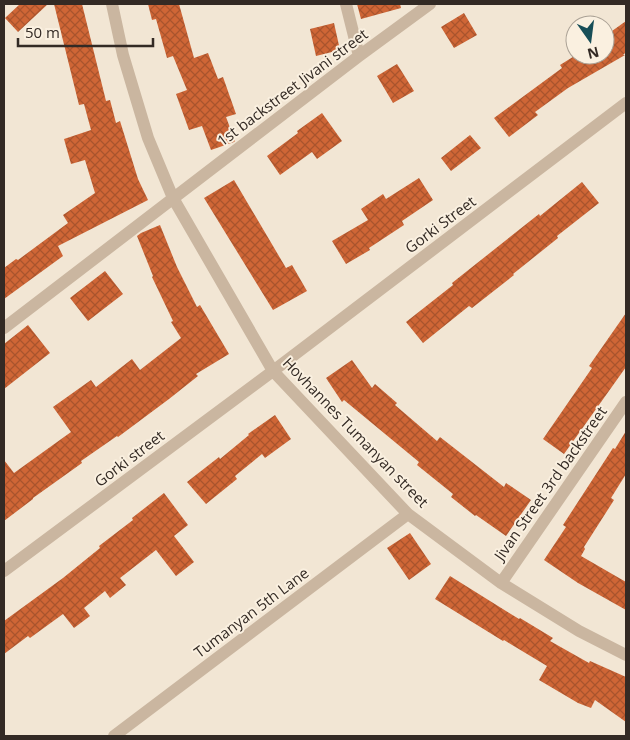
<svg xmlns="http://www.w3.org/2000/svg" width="630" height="740" font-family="'Open Sans',sans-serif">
	<defs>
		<pattern id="building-cross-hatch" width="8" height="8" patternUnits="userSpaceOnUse" patternTransform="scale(1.25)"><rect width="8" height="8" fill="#cf6636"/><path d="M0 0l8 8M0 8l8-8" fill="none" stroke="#a9542d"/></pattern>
	</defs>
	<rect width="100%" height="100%" fill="#f2e6d4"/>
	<path fill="url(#building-cross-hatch)" d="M 20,4 L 48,4 L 18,32 L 5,18 Z
		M 54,4 L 82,4 L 106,101 L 110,100 L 116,123 L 120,121 L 138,179 L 148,200 L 58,246 L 63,256 L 4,299 L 4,268 L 16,259 L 18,260 L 68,223 L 63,215 L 95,193 L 85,160 L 71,164 L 64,139 L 91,130 L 84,104 L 79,105 Z
		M 148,4 L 179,4 L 194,58 L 208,53 L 218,79 L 223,77 L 236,114 L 226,117 L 235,141 L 234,142 L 211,150 L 202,126 L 189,130 L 176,94 L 187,90 L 173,56 L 167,58 L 156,19 L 152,20 Z
		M 357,4 L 400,4 L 401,8 L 361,19 Z
		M 464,13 L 477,35 L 454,48 L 441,27 Z
		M 626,21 L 626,52 L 623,55 L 625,55 L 568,88 L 535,112 L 538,115 L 509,137 L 494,118 L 562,68 L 560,65 L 576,55 L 605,55 L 605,36 Z
		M 334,23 L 340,50 L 316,56 L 310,29 Z
		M 397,64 L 414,91 L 393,103 L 377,76 Z
		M 322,113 L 342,141 L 317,159 L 312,152 L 280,175 L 267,156 L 298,133 L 297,131 Z
		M 470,135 L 481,148 L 451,171 L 441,158 Z
		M 419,178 L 433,200 L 402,221 L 404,225 L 369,248 L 370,250 L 346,264 L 332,241 L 368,220 L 361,209 L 383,194 L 386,199 Z
		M 234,180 L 286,268 L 292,265 L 307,291 L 273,310 L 204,198 Z
		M 582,182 L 599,203 L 557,236 L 558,238 L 513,274 L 514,275 L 472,308 L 469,306 L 423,343 L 406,322 L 453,285 L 452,283 L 539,214 L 540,216 Z
		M 160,225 L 177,267 L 197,307 L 200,305 L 229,354 L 196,374 L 198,376 L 169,399 L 118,437 L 117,436 L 81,461 L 82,463 L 33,498 L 33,499 L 4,521 L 4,460 L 14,473 L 71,432 L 53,407 L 91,380 L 96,387 L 132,359 L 140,370 L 181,338 L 171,322 L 173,321 L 152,277 L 153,276 L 137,236 L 141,233 Z
		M 105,271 L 123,294 L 88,321 L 70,298 Z
		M 626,313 L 626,367 L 564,454 L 543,439 L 592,368 L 589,366 Z
		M 28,325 L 50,353 L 4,389 L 4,344 Z
		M 352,360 L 372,388 L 375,384 L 397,403 L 395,405 L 437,441 L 440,437 L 504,487 L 506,483 L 531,500 L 506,536 L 476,515 L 475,516 L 451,497 L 453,494 L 417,465 L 419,462 L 344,400 L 342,402 L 326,378 Z
		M 275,415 L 291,439 L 265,458 L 262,454 L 235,476 L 237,479 L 206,504 L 187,482 L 219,457 L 220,459 L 249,435 L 248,434 Z
		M 626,431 L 626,474 L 611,498 L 614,500 L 584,547 L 585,549 L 581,556 L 626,582 L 626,610 L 578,583 L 544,560 L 566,527 L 563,525 L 613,448 L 615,449 Z
		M 164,493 L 188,525 L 174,536 L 194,562 L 176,576 L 156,550 L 120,578 L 126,585 L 110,598 L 105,591 L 84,608 L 90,616 L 74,628 L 63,614 L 30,638 L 28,636 L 4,654 L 4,621 L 63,578 L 100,548 L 99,546 L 133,520 L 132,518 Z
		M 410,533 L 431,564 L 409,580 L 387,548 Z
		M 450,576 L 519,619 L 520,618 L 553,638 L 550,641 L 589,663 L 590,661 L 626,677 L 626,722 L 595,700 L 591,708 L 578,703 L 539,680 L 547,666 L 504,640 L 503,641 L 435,599 Z"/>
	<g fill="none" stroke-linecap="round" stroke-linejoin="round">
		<path stroke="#cab6a0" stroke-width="12" d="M 112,4 L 123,55 L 148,138 L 173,198 L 273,371 L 408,514 L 501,583 L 579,631 L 626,655
			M 346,4 L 359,56
			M 4,328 L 359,56 L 430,4
			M 4,571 L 273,371 L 626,103
			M 501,583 L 626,402
			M 114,736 L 408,514"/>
	</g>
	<g text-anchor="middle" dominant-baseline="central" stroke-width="4" stroke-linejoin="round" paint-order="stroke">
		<g font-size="15" fill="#332a24" stroke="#faf0e0">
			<text transform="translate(292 87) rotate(-37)">1st backstreet Jivani street</text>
			<text transform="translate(440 224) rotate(-37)">Gorki Street</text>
			<text transform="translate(356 432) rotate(46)">Hovhannes Tumanyan street</text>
			<text transform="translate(129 458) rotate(-37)">Gorki street</text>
			<text transform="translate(550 483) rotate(-55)">Jivan Street 3rd backstreet</text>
			<text transform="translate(251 612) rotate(-37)">Tumanyan 5th Lane</text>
		</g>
	</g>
	<rect width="630" height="740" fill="none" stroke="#332a24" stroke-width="10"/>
	<g transform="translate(590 40) rotate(166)"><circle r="24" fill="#faf0e0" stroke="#aaa195"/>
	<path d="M0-4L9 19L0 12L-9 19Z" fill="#174e57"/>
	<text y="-8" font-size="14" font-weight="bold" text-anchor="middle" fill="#332a24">N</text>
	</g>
	<path d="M18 38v8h135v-8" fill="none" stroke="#332a24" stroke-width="2.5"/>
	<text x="25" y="38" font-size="15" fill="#332a24" stroke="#faf0e0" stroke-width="4" paint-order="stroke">50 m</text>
</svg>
